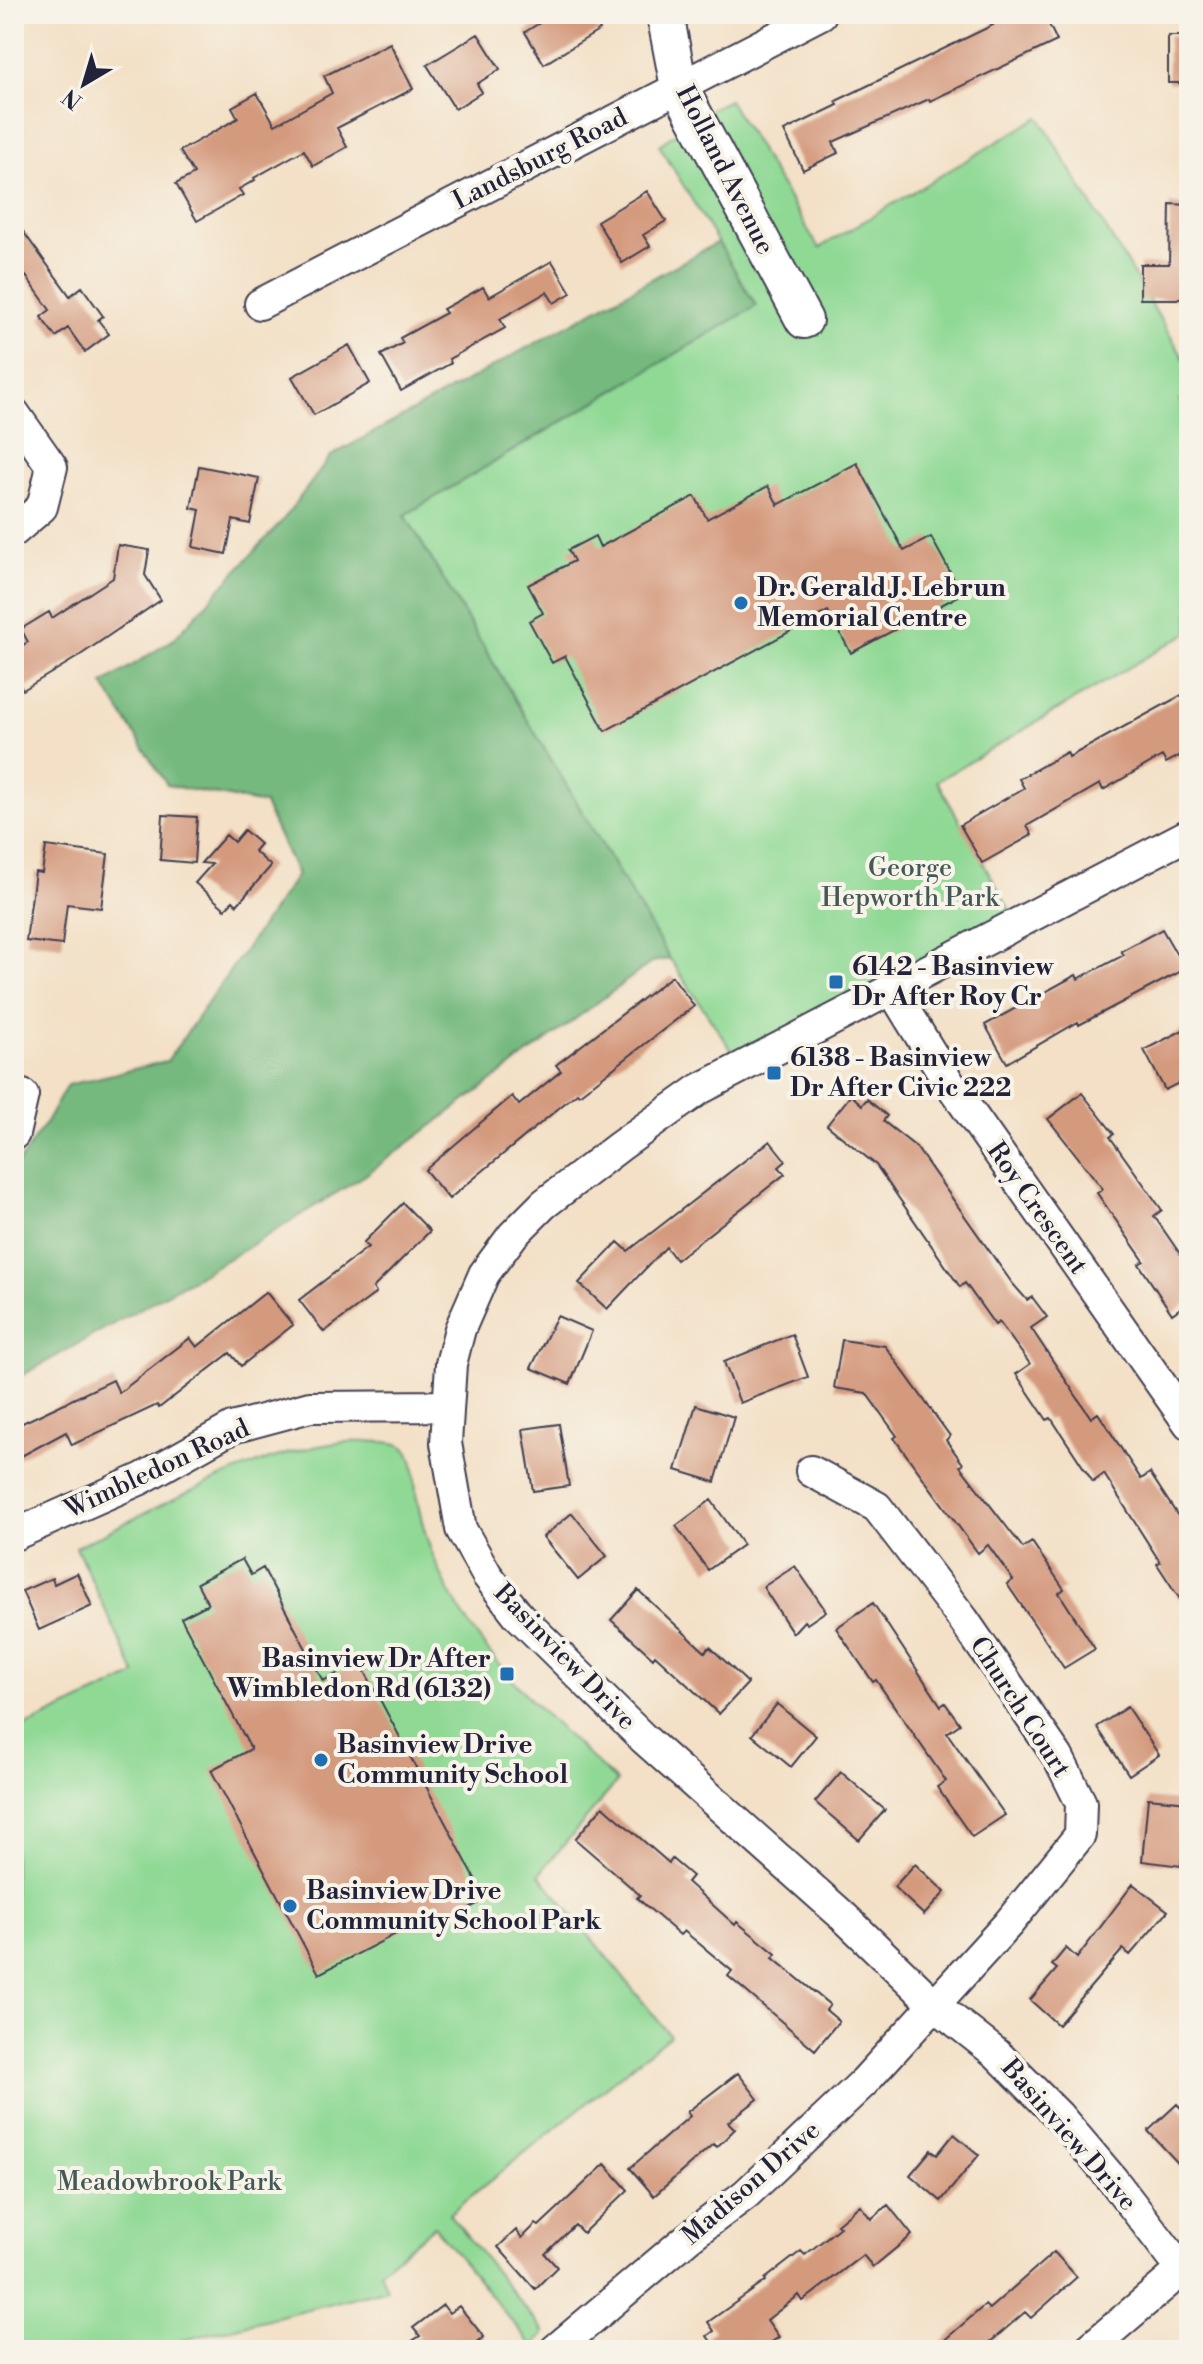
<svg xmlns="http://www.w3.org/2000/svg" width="1203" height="2364" font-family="'Libre Bodoni',serif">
	<rect width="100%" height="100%" fill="#f7f3e8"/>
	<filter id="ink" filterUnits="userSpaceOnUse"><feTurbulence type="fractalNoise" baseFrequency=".0125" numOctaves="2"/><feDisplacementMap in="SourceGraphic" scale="16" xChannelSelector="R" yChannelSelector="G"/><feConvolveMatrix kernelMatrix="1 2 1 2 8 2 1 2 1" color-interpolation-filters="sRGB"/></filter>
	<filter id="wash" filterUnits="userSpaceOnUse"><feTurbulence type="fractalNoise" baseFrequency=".006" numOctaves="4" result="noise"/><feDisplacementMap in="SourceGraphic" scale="32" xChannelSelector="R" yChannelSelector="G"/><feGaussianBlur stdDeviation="1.8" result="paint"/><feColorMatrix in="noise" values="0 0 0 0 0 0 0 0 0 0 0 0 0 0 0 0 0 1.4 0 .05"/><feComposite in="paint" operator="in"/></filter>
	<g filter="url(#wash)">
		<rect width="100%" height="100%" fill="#f3e0c6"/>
		<path fill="#90d995" stroke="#597e68" stroke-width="2" d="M 729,100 L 819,248 L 1039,117 L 1189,367 L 1189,395 L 1179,401 L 1189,418 L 1189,632 L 937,781 L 1013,915 L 741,1064 L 670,959 L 405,515 L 756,306 L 659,145 L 712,108 Z
			M 344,1442 C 357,1442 394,1439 404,1447 C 417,1458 414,1484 417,1499 C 421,1519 426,1539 434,1558 C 470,1650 546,1716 617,1782 L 539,1874 L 670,2035 L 449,2214 L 545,2333 L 532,2346 L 434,2226 L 380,2271 L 387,2289 L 144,2350 L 14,2350 L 14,1732 L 136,1675 L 76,1547 C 161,1507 251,1453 344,1442 Z"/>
		<path fill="#74b97e" stroke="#4b6e5c" stroke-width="2" d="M 718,242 L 756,306 L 405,515 L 670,959 L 652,962 L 364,1176 L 242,1251 L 14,1380 L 14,1169 L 47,1121 L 67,1085 L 167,1061 L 297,875 L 264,804 L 167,785 L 103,684 L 174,639 L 282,521 L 331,456 Z"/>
		<g id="blocks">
			<path fill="#d49a7e" d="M 554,14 L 590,14 L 600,30 L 544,64 L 525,32 Z
				M 988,14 L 1044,14 L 1057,41 L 930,101 L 929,99 L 833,142 L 838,153 L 803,170 L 784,131 L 838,105 L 836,101 L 993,25 Z
				M 478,34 L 500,69 L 477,84 L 482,92 L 455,109 L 427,65 Z
				M 1168,36 L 1189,36 L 1189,83 L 1168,83 Z
				M 390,43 L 413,89 L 337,128 L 347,147 L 313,166 L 304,150 L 254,178 L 255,180 L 239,189 L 243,195 L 197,221 L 176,184 L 194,174 L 180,151 L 238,118 L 232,107 L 257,93 L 275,125 L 332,93 L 324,76 Z
				M 647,191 L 666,221 L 643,235 L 650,246 L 622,263 L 597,221 Z
				M 1170,204 L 1189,205 L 1189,299 L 1140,299 L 1140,264 L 1169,264 Z
				M 14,219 L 70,296 L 82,287 L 103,316 L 98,320 L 109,334 L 85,352 L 68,328 L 56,337 L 41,317 L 50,310 L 26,276 L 14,284 Z
				M 552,261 L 571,293 L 554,303 L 547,292 L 500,319 L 505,328 L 449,359 L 451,363 L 401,391 L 381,355 L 403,343 L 400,338 L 446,313 L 443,309 L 483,287 L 489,297 Z
				M 349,345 L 370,383 L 314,415 L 292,377 Z
				M 857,463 L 904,551 L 931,537 L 962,594 L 851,653 L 828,611 L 605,731 L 565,656 L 552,663 L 529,621 L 543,613 L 528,585 L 574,561 L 568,550 L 595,536 L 600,547 L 695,496 L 707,519 L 768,486 L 778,505 Z
				M 199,466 L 259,478 L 250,524 L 233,520 L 226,554 L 193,547 L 200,510 L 191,508 Z
				M 118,545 L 149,550 L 145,575 L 161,600 L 76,658 L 23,690 L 14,675 L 14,650 L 28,642 L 21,629 L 49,612 L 52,618 L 113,578 Z
				M 1189,691 L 1189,751 L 1166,763 L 1162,756 L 1103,790 L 1100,784 L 1027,826 L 1032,835 L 982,863 L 960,825 L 1024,788 L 1019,779 L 1067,752 L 1069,757 Z
				M 163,815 L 197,817 L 194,863 L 160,860 Z
				M 244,830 L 260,844 L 254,851 L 271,866 L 237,905 L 233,901 L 225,909 L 195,883 L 212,864 L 201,863 L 226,835 L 234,842 Z
				M 46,846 L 108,854 L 101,908 L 67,904 L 62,945 L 26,941 L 35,872 L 42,873 Z
				M 1162,929 L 1185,969 L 1079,1025 L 1078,1022 L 1007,1063 L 985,1025 L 1076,975 L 1078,979 L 1124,955 L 1121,951 Z
				M 672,976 L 694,1006 L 579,1095 L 577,1093 L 449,1199 L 425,1170 L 512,1096 L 519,1105 L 561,1071 L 556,1065 Z
				M 1189,1027 L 1189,1078 L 1165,1090 L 1144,1050 Z
				M 1082,1093 L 1114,1134 L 1110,1137 L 1162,1210 L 1154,1216 L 1189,1267 L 1189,1302 L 1172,1314 L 1139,1264 L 1144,1261 L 1097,1193 L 1103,1189 L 1048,1119 Z
				M 851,1095 L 862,1105 L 867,1099 L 887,1116 L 883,1121 L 916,1147 L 1012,1283 L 1027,1300 L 1032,1297 L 1047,1317 L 1031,1328 L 1091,1418 L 1098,1413 L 1141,1479 L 1150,1473 L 1189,1533 L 1189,1613 L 1157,1564 L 1160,1562 L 1104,1474 L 1093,1482 L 1051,1418 L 1047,1420 L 1016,1374 L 1030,1364 L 999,1322 L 995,1325 L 965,1283 L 960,1287 L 876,1165 L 827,1125 Z
				M 770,1141 L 786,1161 L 779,1167 L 785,1174 L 676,1260 L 666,1247 L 607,1309 L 579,1283 L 618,1242 L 628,1251 Z
				M 403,1203 L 430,1231 L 373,1288 L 376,1293 L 324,1332 L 299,1300 L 368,1247 L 363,1243 Z
				M 266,1292 L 293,1325 L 241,1366 L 230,1353 L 159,1408 L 157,1405 L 72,1445 L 66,1432 L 14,1460 L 14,1427 L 113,1380 L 119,1393 L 190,1338 L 197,1347 Z
				M 557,1316 L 592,1331 L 570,1384 L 531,1368 Z
				M 792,1334 L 808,1377 L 740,1403 L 724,1362 Z
				M 842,1340 L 885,1346 L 950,1436 L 946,1440 L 963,1464 L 960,1466 L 1023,1548 L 1032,1542 L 1064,1589 L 1059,1593 L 1095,1649 L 1064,1668 L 1007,1584 L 1013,1580 L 988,1545 L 978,1553 L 894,1438 L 897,1436 L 866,1393 L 834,1388 Z
				M 696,1405 L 734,1417 L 715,1482 L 676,1470 Z
				M 559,1424 L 569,1486 L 533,1491 L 523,1429 Z
				M 711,1500 L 743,1545 L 708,1570 L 676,1526 Z
				M 572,1513 L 607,1556 L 578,1580 L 543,1537 Z
				M 242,1559 L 251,1575 L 263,1568 L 323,1681 L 360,1662 L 479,1886 L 470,1891 L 477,1904 L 442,1923 L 436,1913 L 319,1974 L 211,1770 L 251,1749 L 181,1618 L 208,1604 L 197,1583 Z
				M 795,1566 L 826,1611 L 807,1624 L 804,1621 L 793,1633 L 763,1587 Z
				M 77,1573 L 92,1606 L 39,1630 L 22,1591 L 52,1578 L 54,1584 Z
				M 638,1590 L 705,1652 L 710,1647 L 748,1683 L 719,1714 L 655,1655 L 653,1658 L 611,1620 Z
				M 873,1603 L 941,1706 L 945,1703 L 960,1724 L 947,1733 L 1005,1815 L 972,1837 L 937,1787 L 946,1781 L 876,1680 L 873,1682 L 836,1628 Z
				M 777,1704 L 816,1736 L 791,1767 L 752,1735 Z
				M 1127,1707 L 1159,1755 L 1129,1775 L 1097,1727 Z
				M 841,1772 L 885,1810 L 859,1840 L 815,1802 Z
				M 1148,1798 L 1188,1802 L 1181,1866 L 1142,1861 Z
				M 603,1806 L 669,1863 L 672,1859 L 692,1876 L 687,1882 L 735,1925 L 737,1922 L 776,1954 L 773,1958 L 830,2005 L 826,2010 L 839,2021 L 815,2050 L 728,1976 L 732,1971 L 684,1931 L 680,1935 L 637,1898 L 640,1895 L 575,1839 Z
				M 915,1864 L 945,1892 L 924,1915 L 894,1887 Z
				M 1133,1884 L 1168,1911 L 1130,1955 L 1123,1949 L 1058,2025 L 1030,2000 L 1057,1969 L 1052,1965 L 1066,1948 L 1077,1958 Z
				M 738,2073 L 758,2099 L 728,2122 L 735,2129 L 717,2147 L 713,2144 L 654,2196 L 630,2168 L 690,2116 L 687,2112 Z
				M 1177,2104 L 1189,2117 L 1189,2175 L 1148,2131 Z
				M 954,2134 L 979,2155 L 941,2201 L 910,2175 L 931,2150 L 937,2155 Z
				M 605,2164 L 628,2190 L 583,2233 L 575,2225 L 545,2254 L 557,2267 L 535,2289 L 498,2247 L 516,2230 L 522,2238 L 536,2224 L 539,2226 Z
				M 860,2205 L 871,2219 L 888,2205 L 912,2235 L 873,2267 L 863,2255 L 803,2301 L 799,2295 L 767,2320 L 779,2337 L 760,2350 L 717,2350 L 707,2336 L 714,2331 L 708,2322 L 766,2281 L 765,2279 L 801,2251 L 805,2255 L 840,2227 L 837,2224 Z
				M 1054,2252 L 1077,2277 L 1031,2318 L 1025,2312 L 981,2350 L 933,2350 L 985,2305 L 989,2309 Z
				M 443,2305 L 449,2313 L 459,2306 L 484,2337 L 467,2350 L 398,2350 L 420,2336 L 413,2328 Z"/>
		</g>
	</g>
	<g filter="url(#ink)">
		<use href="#blocks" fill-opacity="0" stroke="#413e50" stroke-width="2"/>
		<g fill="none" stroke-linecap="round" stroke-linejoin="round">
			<defs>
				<path id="minor" d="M 260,304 L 821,14
					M 14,413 L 52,467 L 42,507 L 14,531
					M 1189,834 L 700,1089 L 620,1146 L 544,1204 L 513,1235 L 484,1274 L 460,1329 L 451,1364 L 446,1443 L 461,1529 L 487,1575 L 518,1615 L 643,1738 L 843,1916 L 936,2006 L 997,2054 L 1058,2115 L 1113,2180 L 1189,2279
					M 891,988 L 948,1081 L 1189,1424
					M 14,1134 L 23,1095
					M 14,1535 L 141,1479 L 232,1428 L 310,1407 L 447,1406
					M 555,2350 L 689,2237 L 746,2194 L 864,2082 L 1008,1924 L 1080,1835 L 1081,1803 L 1058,1757 L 963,1619 L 877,1507 L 811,1471
					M 1088,2350 L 1189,2264"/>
				<path id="tertiary" d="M 665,14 L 679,87 L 804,320"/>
			</defs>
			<use href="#minor" stroke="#413e50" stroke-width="34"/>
			<use href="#tertiary" stroke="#413e50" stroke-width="40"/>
			<use href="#minor" stroke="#fff" stroke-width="30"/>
			<use href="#tertiary" stroke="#fff" stroke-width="36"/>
		</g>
	</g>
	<g fill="#1f6fb2" stroke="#f7f3e8" stroke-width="3">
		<circle cx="741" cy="603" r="8"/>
		<rect x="828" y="974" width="16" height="16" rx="4"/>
		<rect x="766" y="1065" width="16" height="16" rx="4"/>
		<rect x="499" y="1666" width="16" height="16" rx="4"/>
		<circle cx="321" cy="1760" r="8"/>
		<circle cx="290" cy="1906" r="8"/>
	</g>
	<g text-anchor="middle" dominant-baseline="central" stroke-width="8" stroke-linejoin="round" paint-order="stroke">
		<g font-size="26" fill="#22223b" stroke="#f7f3e8">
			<text transform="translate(540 159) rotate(-27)">Landsburg Road</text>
			<text transform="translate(725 170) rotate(63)">Holland Avenue</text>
			<text transform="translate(1037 1208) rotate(55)">Roy Crescent</text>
			<text transform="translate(157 1469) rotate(-25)">Wimbledon Road</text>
			<text transform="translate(565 1657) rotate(46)">Basinview Drive</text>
			<text transform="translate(1020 1707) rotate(57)">Church Court</text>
			<text transform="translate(1069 2135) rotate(49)">Basinview Drive</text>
			<text transform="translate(751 2183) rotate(-41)">Madison Drive</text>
		</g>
		<g font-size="26" font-weight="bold" fill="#22223b" stroke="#f7f3e8" text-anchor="start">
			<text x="757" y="588">Dr. Gerald J. Lebrun<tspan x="757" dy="30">Memorial Centre</tspan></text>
			<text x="852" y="967">6142 - Basinview<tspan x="852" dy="30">Dr After Roy Cr</tspan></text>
			<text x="790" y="1058">6138 - Basinview<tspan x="790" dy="30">Dr After Civic 222</tspan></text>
			<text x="491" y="1659" text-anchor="end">Basinview Dr After<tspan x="491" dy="30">Wimbledon Rd (6132)</tspan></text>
			<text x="337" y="1745">Basinview Drive<tspan x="337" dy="30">Community School</tspan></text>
			<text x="306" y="1891">Basinview Drive<tspan x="306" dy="30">Community School Park</tspan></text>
		</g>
		<g font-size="26" fill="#435956" stroke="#f7f3e8">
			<text x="910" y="868">George<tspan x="910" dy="30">Hepworth Park</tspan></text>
			<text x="169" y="2182">Meadowbrook Park</text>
		</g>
	</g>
	<rect width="1203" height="2364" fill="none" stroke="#f7f3e8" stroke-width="48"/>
	<g transform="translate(84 84) rotate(218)" stroke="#f7f3e8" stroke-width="6" paint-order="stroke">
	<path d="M0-6L14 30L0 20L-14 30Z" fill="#22223b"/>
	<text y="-12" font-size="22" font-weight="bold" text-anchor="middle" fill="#22223b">N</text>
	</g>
</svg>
